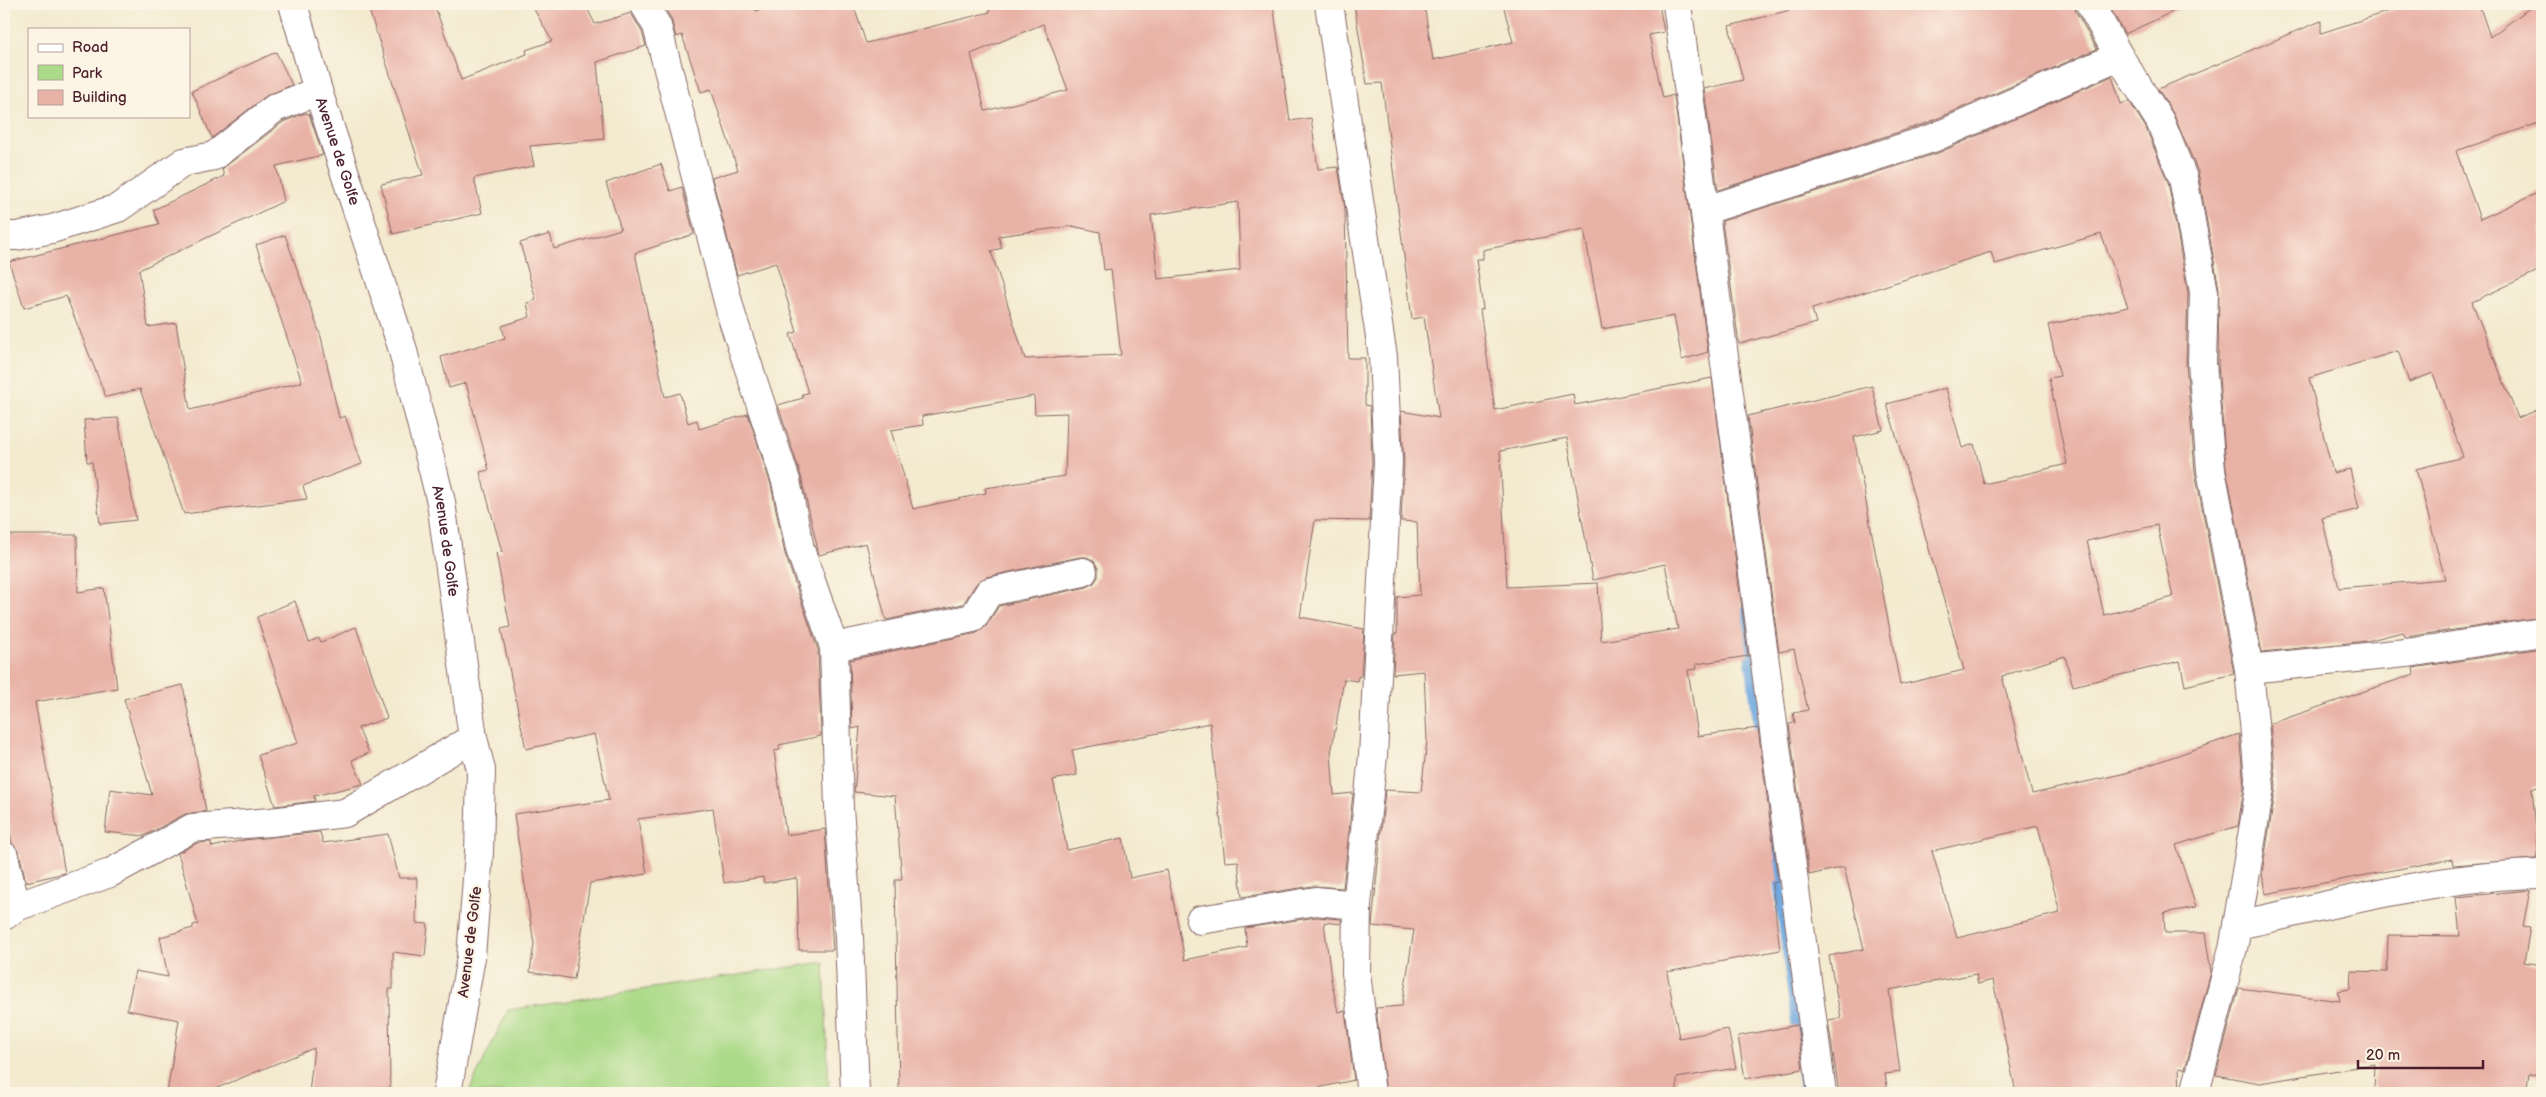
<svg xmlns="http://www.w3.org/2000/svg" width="2546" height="1097" font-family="'Balsamiq Sans',sans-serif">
	<rect width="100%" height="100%" fill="#fcf5e5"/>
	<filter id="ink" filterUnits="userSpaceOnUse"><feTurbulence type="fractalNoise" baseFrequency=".02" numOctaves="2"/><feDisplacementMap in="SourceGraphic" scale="10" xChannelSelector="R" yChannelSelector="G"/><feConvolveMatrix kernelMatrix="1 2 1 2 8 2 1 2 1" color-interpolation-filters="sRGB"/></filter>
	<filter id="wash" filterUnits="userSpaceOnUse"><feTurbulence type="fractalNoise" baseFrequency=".0096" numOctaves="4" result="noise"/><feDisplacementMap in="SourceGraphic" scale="20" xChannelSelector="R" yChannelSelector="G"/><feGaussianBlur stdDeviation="1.12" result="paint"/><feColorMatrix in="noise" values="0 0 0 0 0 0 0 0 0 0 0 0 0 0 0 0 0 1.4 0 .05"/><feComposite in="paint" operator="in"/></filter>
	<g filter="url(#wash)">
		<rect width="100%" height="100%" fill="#f3eacf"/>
		<path fill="#abda88" stroke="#7a7c5a" d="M 824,962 L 829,1093 L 468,1093 L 508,1010 Z"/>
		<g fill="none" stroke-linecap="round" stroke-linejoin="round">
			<path stroke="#70a9e0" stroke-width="12" d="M 1745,612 L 1806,1093"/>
		</g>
		<g id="blocks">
			<path fill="#e9b2a7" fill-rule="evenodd" d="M 367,4 L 434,4 L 461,80 L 527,54 L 526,50 L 552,41 L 531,4 L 585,4 L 595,24 L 631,13 L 642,32 L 646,46 L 597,62 L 604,139 L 530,146 L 534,166 L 474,178 L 482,213 L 393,234 L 381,184 L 423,175 Z
				M 662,4 L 755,4 L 756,11 L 775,4 L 853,4 L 866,43 L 990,12 L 987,4 L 1273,4 L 1290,121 L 1311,118 L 1318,169 L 1338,167 L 1345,209 L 1348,358 L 1365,358 L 1365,405 L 1370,406 L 1372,462 L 1369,521 L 1315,520 L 1300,617 L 1364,629 L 1361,676 L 1358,677 L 1357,681 L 1344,679 L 1331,753 L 1334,795 L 1353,793 L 1343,888 L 1313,886 L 1242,897 L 1238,861 L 1225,862 L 1210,723 L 1072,750 L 1077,775 L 1053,780 L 1067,850 L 1123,838 L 1130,878 L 1167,870 L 1185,960 L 1247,947 L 1245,928 L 1317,917 L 1341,919 L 1341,924 L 1324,922 L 1331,979 L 1338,1012 L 1345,1011 L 1354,1080 L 1295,1093 L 926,1093 L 899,1090 L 895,880 L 902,880 L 895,796 L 854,792 L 860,727 L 852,729 L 850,660 L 977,633 L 986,626 L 999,606 L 1087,587 L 1094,583 L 1098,577 L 1098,568 L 1094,561 L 1087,557 L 1080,557 L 986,577 L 976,584 L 963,604 L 886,620 L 866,543 L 819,555 L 801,476 L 778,405 L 803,398 L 802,394 L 808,393 L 790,334 L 797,332 L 776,263 L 737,275 L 712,178 L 738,170 L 711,89 L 701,92 L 682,35 L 676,37 L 671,18 ZM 1043,24 L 1068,90 L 985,111 L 971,54 ZM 1238,202 L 1240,270 L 1158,279 L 1151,215 ZM 1072,226 L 1100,232 L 1104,270 L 1111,269 L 1121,355 L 1025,359 L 991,251 L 1002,248 L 998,236 ZM 1034,396 L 1035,414 L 1067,413 L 1065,476 L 985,488 L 986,493 L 913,509 L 891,430 L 923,425 L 922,416 Z
				M 1354,4 L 1424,4 L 1433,60 L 1513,42 L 1503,4 L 1659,4 L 1664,32 L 1649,35 L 1663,98 L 1674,95 L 1708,352 L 1682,360 L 1674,316 L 1602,329 L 1584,229 L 1483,250 L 1483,259 L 1476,259 L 1483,309 L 1480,310 L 1495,410 L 1573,394 L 1575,405 L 1712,378 L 1748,656 L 1696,664 L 1697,669 L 1688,670 L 1698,736 L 1758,728 L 1778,882 L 1772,883 L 1780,950 L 1667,972 L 1679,1038 L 1728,1029 L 1736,1068 L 1677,1078 L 1677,1093 L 1386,1093 L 1376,1008 L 1402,1006 L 1414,930 L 1372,926 L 1385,790 L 1421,792 L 1427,741 L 1424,671 L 1393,674 L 1395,634 L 1397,634 L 1397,597 L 1420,595 L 1417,522 L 1401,521 L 1404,463 L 1401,411 L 1439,418 L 1424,317 L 1412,319 L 1382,83 L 1367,84 ZM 1567,438 L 1593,580 L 1665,564 L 1678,629 L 1601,641 L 1598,583 L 1507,587 L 1500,451 Z
				M 1813,4 L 2074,4 L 2076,12 L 2097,49 L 1927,123 L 1718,190 L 1704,89 L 1743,80 L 1729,26 Z
				M 2108,4 L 2189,4 L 2125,34 Z
				M 2411,4 L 2479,4 L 2490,37 L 2535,4 L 2542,4 L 2542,122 L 2456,151 L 2480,219 L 2542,191 L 2542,269 L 2472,302 L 2518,418 L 2542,408 L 2542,617 L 2413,636 L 2404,637 L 2402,632 L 2367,641 L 2262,652 L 2226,468 L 2218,363 L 2219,289 L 2198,172 L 2174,115 L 2158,89 L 2321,21 L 2321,33 ZM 2398,351 L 2409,382 L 2433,373 L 2463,457 L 2416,469 L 2445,579 L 2339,588 L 2322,518 L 2359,509 L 2350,469 L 2333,473 L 2309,378 Z
				M 276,52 L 292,85 L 266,96 L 212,138 L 192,91 Z
				M 2112,76 L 2121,104 L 2129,101 L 2146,128 L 2168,182 L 2188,293 L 2186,364 L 2195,471 L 2234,674 L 2185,686 L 2180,661 L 2073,686 L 2065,656 L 2002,676 L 2032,794 L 2126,773 L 2239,734 L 2244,787 L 2238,826 L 2176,845 L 2196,907 L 2164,913 L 2165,933 L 2205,933 L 2211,972 L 2185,1069 L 2179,1068 L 2180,1093 L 2016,1093 L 1993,980 L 1978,984 L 1976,974 L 1889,990 L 1900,1072 L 1885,1074 L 1888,1093 L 1839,1093 L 1828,1020 L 1841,1018 L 1829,956 L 1864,949 L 1844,867 L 1809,875 L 1789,724 L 1795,723 L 1793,713 L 1808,710 L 1794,649 L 1779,652 L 1748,416 L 1872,386 L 1883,430 L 1854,437 L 1900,685 L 1964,670 L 1887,404 L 1946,388 L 1962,448 L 1974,444 L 1984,484 L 2067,464 L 2049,378 L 2060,376 L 2048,325 L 2128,307 L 2101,234 L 1995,264 L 1991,252 L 1812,309 L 1816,323 L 1739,344 L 1722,221 L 1938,153 ZM 2157,525 L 2173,597 L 2104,615 L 2087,541 ZM 2038,826 L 2060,913 L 1957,938 L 1932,851 Z
				M 305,113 L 309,114 L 323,155 L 276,166 L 284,201 L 139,270 L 148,327 L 176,323 L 190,410 L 302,382 L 256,245 L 285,235 L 321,337 L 339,418 L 345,416 L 362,464 L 303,486 L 307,499 L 184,514 L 140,389 L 106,397 L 66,296 L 24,308 L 9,262 L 159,224 L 153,210 L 224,176 L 222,169 L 283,122 Z
				M 661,164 L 670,191 L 682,187 L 694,234 L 635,253 L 665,397 L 680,393 L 688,423 L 697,420 L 699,429 L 748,414 L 771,485 L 785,554 L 818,650 L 821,736 L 779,745 L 780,750 L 774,751 L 786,835 L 825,829 L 833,950 L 799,950 L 797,878 L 764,883 L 763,877 L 724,883 L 713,808 L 638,819 L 647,874 L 590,883 L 574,979 L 530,972 L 534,944 L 514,814 L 609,800 L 594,734 L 526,749 L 501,629 L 510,627 L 496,553 L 502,552 L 480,472 L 489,470 L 466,383 L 449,388 L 441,357 L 505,338 L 502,326 L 530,317 L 527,303 L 536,300 L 520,243 L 550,234 L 554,249 L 621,229 L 606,183 Z
				M 118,418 L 136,520 L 100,524 L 92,462 L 87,462 L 84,420 Z
				M 4,535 L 77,535 L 78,592 L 104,588 L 117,688 L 35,702 L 65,873 L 26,882 L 19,852 L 12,843 L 4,795 Z
				M 295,601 L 309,642 L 319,638 L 321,642 L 356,627 L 387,718 L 358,728 L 369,753 L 352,760 L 363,784 L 314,796 L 315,801 L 275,806 L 258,755 L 298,743 L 257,617 Z
				M 2542,648 L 2542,787 L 2532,788 L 2538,849 L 2536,859 L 2453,865 L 2452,859 L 2265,894 L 2262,873 L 2276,787 L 2270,724 L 2414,674 L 2413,668 Z
				M 183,685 L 206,811 L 185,814 L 144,836 L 105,832 L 110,789 L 152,795 L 124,699 Z
				M 320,832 L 323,843 L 388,834 L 399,878 L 417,878 L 416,923 L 428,924 L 425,956 L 393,952 L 393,989 L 389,989 L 390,1093 L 309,1093 L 314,1048 L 217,1088 L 216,1093 L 167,1093 L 179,1020 L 127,1010 L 135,971 L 168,977 L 160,937 L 193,928 L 193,925 L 198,924 L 178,853 L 197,843 L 211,842 L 212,847 L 244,840 Z
				M 2530,890 L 2523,926 L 2530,927 L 2524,962 L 2542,965 L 2542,1075 L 2529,1074 L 2526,1093 L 2374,1093 L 2375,1064 L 2260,1083 L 2216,1075 L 2239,988 L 2340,1001 L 2338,991 L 2350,989 L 2351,971 L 2387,972 L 2388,935 L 2460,936 L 2456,897 Z
				M 1797,1025 L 1803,1069 L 1745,1079 L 1738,1036 Z"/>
		</g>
	</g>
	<g filter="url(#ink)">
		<use href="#blocks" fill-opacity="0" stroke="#856664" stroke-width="1"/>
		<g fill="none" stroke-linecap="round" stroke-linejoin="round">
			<defs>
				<g id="minor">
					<path id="s1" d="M 293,4 L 318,91 L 402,347 L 441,502 L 473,738 L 481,770 L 479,853 L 471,957 L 447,1093"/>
					<path d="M 644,4 L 657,26 L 732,317 L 786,481 L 800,549 L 834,647 L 839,808 L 849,937 L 855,1093"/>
					<path d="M 1329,4 L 1383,357 L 1388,462 L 1373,756 L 1357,905 L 1356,973 L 1371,1093"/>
					<path d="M 1677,4 C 1727,367 1773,730 1822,1093"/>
					<path d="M 2090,4 L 2119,56 L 2160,121 L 2183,178 L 2204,292 L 2202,363 L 2211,470 L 2249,669 L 2260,788 L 2234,944 L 2195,1093"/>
					<path d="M 1706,210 L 1933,138 L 2119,56"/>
					<path d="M 4,236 L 17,236 L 52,229 L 118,208 L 184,162 L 214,156 L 275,108 L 318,91"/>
					<path d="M 834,647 L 973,618 L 989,592 L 1083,572"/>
					<path d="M 2249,669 L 2415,652 L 2542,632"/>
					<path d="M 4,856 L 16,907"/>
					<path d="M 4,916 L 16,907 L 110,873 L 192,828 L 271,822 L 345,813 L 473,738"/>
					<path d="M 1200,920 L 1316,901 L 1357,905"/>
					<path d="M 2237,925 C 2338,904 2439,875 2542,874"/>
				</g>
			</defs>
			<use href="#minor" stroke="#856664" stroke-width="30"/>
			<use href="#minor" stroke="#fff" stroke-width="28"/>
		</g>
	</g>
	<g text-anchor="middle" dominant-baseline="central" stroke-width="4.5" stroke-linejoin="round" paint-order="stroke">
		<g font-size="15" fill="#4a1f2b" stroke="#fcf5e5">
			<text stroke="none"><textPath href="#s1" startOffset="154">Avenue de Golfe</textPath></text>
			<text stroke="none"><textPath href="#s1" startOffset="559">Avenue de Golfe</textPath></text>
			<text transform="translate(470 942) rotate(-83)">Avenue de Golfe</text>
		</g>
	</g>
	<rect width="2546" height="1097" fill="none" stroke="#fcf5e5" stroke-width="20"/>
	<rect x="28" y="28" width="162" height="90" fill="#fcf5e5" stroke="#b59f9b"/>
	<rect x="38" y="44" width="25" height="8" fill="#ffffff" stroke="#b59f9b"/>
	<text x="72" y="52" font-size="15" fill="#4a1f2b">Road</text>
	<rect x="38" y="65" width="25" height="15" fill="#abda88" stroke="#b59f9b"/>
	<text x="72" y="78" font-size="15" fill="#4a1f2b">Park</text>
	<rect x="38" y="90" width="25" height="15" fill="#e9b2a7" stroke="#b59f9b"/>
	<text x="72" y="102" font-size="15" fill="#4a1f2b">Building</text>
	<path d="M2358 1060v8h125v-8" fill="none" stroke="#4a1f2b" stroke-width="2.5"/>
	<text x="2366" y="1060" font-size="15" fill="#4a1f2b" stroke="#fcf5e5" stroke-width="4" paint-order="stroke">20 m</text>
</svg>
